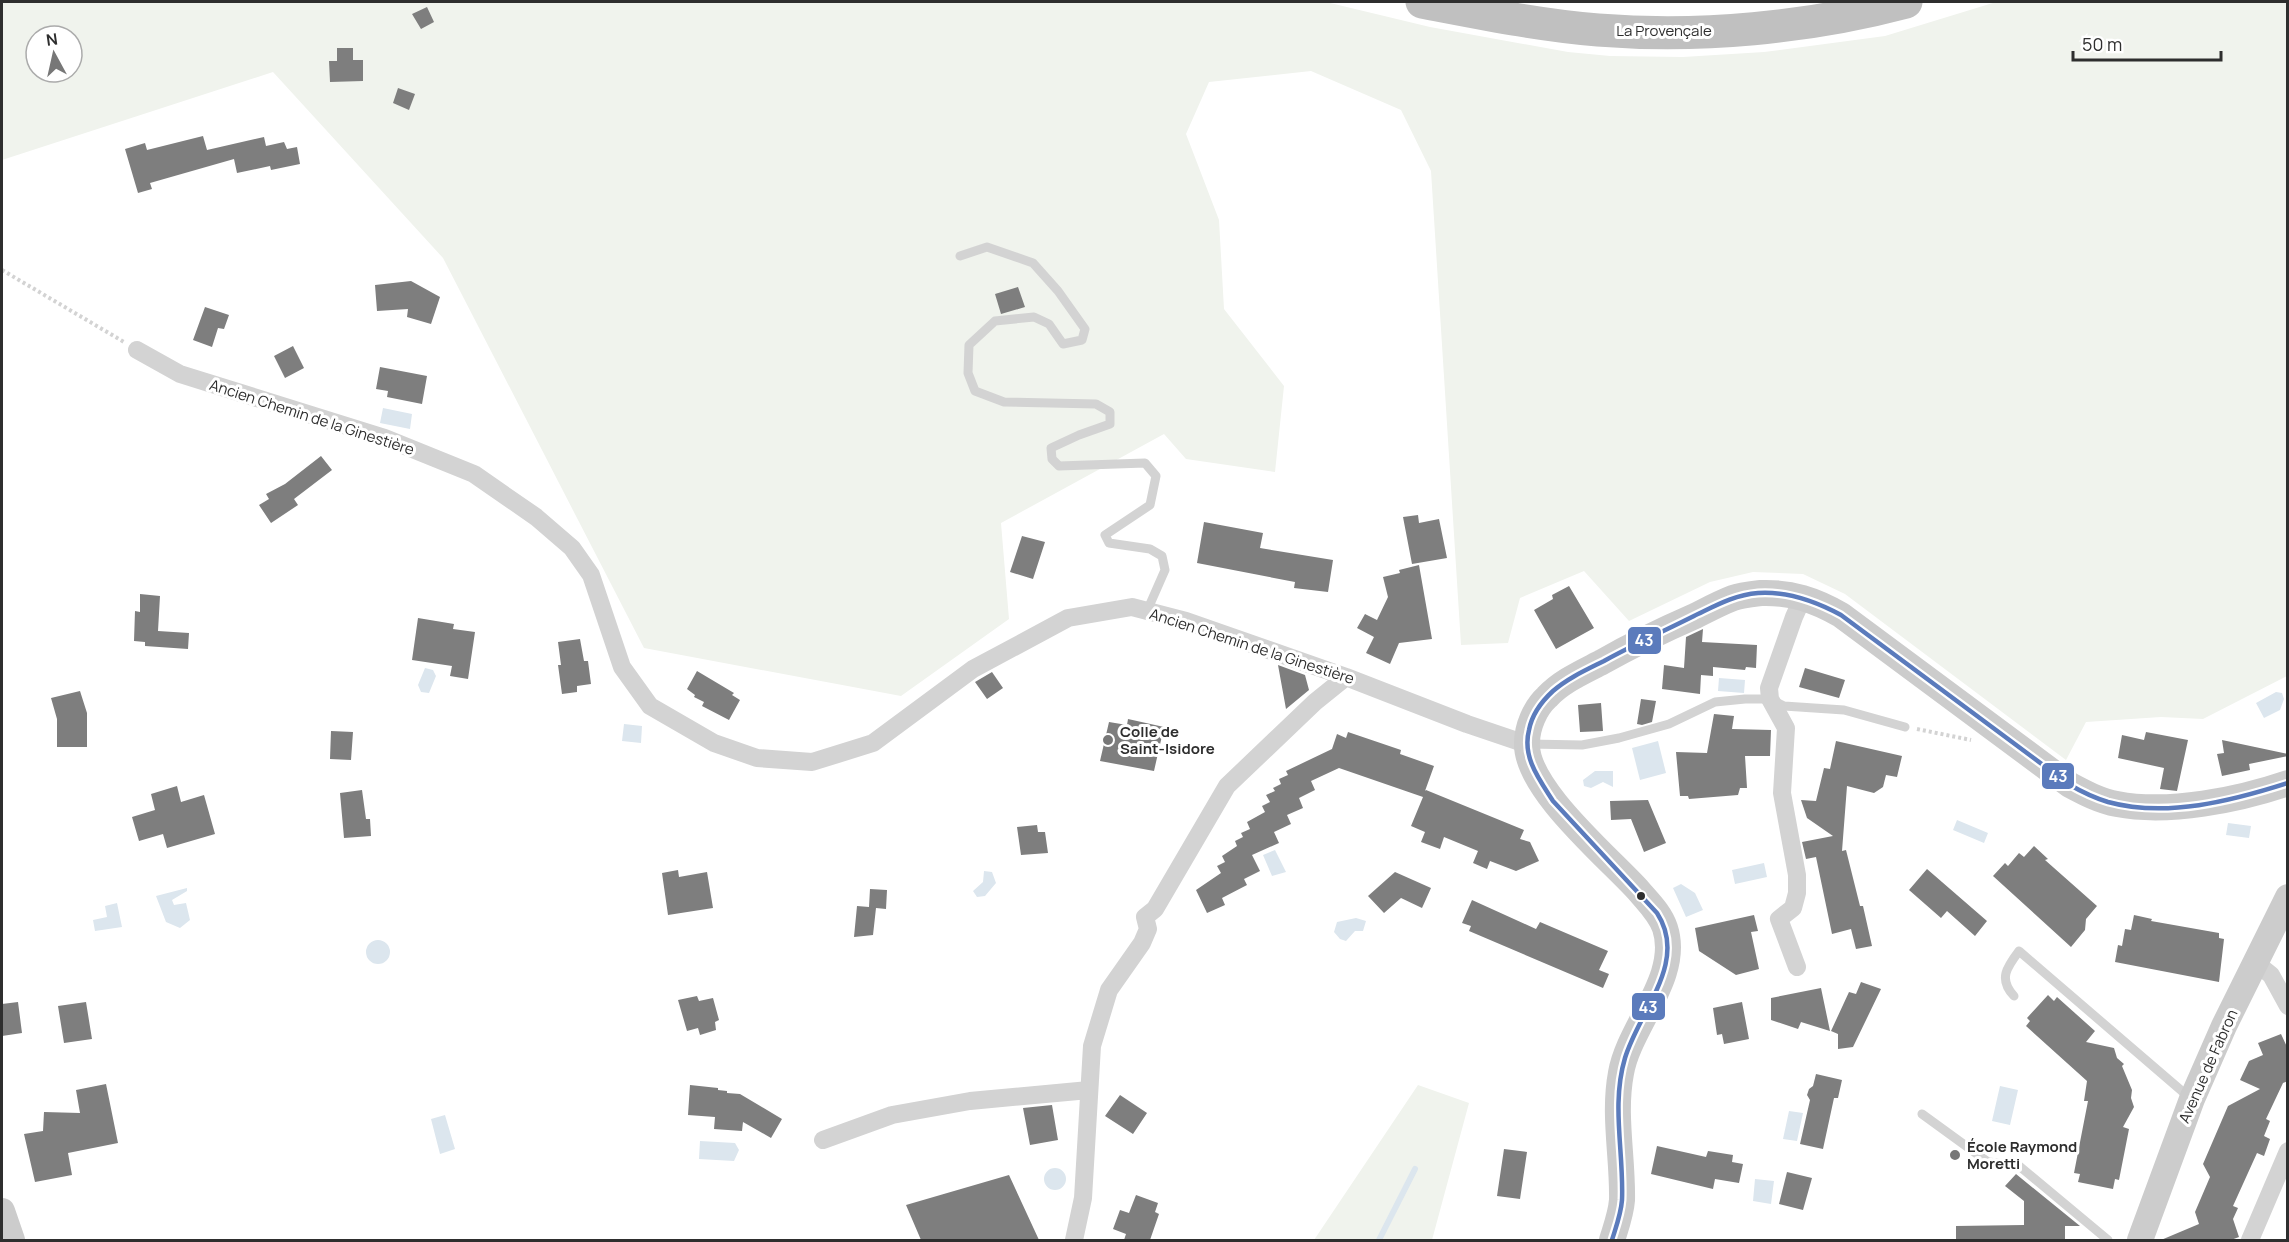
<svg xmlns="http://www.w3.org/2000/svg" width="2289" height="1242" font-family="Manrope,sans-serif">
	<rect width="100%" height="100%" fill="#fff"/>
	<path fill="#f0f3ed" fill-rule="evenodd" d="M 2,2 L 1326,2 L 1430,27 L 1568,52 L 1610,56 L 1683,57 L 1764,52 L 1885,36 L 1996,2 L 2287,2 L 2287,676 L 2203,719 L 2161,717 L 2086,722 L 2066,760 L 1845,594 L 1803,574 L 1753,572 L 1710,582 L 1629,621 L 1584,571 L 1520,598 L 1508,643 L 1461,645 L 1431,171 L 1401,110 L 1311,71 L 1209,82 L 1186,134 L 1219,220 L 1224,309 L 1284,386 L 1275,472 L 1186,459 L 1164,434 L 1001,523 L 1009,619 L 901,696 L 644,648 L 443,258 L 273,72 L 2,160 ZM 36,36 L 72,36 L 72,72 L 36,72 Z
		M 1418,1085 L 1469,1103 L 1432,1240 L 1314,1240 Z"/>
	<path fill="#dce6ee" d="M 383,408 L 412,414 L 410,429 L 380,423 Z
		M 425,668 L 433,670 L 436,676 L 429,693 L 421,692 L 418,685 Z
		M 1719,678 L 1745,680 L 1744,693 L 1718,691 Z
		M 2276,692 L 2282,693 L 2284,699 L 2280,710 L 2264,718 L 2256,703 Z
		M 624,724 L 642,726 L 641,743 L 622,741 Z
		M 1658,741 L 1666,773 L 1640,780 L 1632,748 Z
		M 1595,771 L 1613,771 L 1613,787 L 1603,782 L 1591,788 L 1584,786 L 1583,780 Z
		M 1957,820 L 1988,833 L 1984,843 L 1953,830 Z
		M 2228,823 L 2251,826 L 2249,838 L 2226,835 Z
		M 1275,850 L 1286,872 L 1272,876 L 1263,855 Z
		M 1764,863 L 1767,877 L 1735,884 L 1732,870 Z
		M 984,871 L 992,872 L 996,883 L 985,896 L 977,897 L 973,891 L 983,882 Z
		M 1681,884 L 1695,893 L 1703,910 L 1686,917 L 1673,888 Z
		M 187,888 L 187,891 L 172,900 L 174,905 L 186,903 L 190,920 L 180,928 L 166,922 L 156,896 Z
		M 117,903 L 122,927 L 95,931 L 93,920 L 107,917 L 105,906 Z
		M 1356,918 L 1366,921 L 1363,931 L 1355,931 L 1346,941 L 1340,939 L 1334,932 L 1337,922 Z
		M366 952a12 12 0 1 1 24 0a12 12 0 1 1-24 0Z
		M 2000,1086 L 2018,1090 L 2010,1125 L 1992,1121 Z
		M 1789,1111 L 1803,1113 L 1797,1141 L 1783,1139 Z
		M 445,1115 L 455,1149 L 440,1154 L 431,1119 Z
		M 700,1141 L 735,1143 L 739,1150 L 734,1161 L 699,1159 Z
		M1044 1179a11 11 0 1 1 22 0a11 11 0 1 1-22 0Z
		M 1755,1179 L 1774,1181 L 1771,1204 L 1753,1201 Z"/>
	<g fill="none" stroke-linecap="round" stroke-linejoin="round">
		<path stroke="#dce6ee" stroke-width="6" d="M 1379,1240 L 1415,1169"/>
	</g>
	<path fill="#7e7e7e" d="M 427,7 L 434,22 L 421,29 L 412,14 Z
		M 337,48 L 353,48 L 353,60 L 363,60 L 363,81 L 330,82 L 329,61 L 337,61 Z
		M 398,88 L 415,94 L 409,110 L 393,103 Z
		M 203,136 L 207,150 L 264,137 L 266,146 L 284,142 L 287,149 L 297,147 L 300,164 L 271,170 L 270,166 L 237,173 L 234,159 L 150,183 L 152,189 L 138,193 L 125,149 L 145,143 L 147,150 Z
		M 411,281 L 440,297 L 431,324 L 407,317 L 408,309 L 377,311 L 375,285 Z
		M 1018,287 L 1025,307 L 1001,314 L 995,294 Z
		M 205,307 L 229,315 L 224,329 L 218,328 L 212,347 L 193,340 Z
		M 293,346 L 304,368 L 285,378 L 274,356 Z
		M 380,367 L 427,376 L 422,404 L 387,397 L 388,391 L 376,389 Z
		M 321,456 L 332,470 L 294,499 L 298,505 L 271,523 L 259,505 L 269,499 L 266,494 L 285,484 Z
		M 1418,515 L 1419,523 L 1439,519 L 1447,558 L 1412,564 L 1403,517 Z
		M 1204,522 L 1263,533 L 1260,548 L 1333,560 L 1328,592 L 1294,588 L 1295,582 L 1197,563 Z
		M 1022,536 L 1045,542 L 1033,579 L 1010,572 Z
		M 1419,565 L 1432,639 L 1399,643 L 1390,664 L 1366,653 L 1374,637 L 1357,628 L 1365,614 L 1377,620 L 1388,597 L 1383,577 L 1400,573 L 1399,570 Z
		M 1569,586 L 1594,628 L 1556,649 L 1534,610 L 1553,599 L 1552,595 Z
		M 140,594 L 160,596 L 158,631 L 189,633 L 188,649 L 145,646 L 145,642 L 134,641 L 135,611 L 140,612 Z
		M 418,618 L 454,624 L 453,629 L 475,632 L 468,679 L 450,676 L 452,666 L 412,660 Z
		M 1703,629 L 1702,642 L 1757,645 L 1756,668 L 1746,667 L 1745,670 L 1713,667 L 1713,676 L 1701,675 L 1700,694 L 1662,689 L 1664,665 L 1684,668 L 1686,637 Z
		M 580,639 L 584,661 L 588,661 L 591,684 L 577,686 L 577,692 L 562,694 L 558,665 L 561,665 L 558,642 Z
		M 1278,665 L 1305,675 L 1309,690 L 1286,709 Z
		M 1805,668 L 1845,680 L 1839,698 L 1799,687 Z
		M 697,671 L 734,693 L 732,695 L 740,700 L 729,720 L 702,706 L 704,702 L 694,697 L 695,695 L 687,689 Z
		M 992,672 L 1003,688 L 987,699 L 975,682 Z
		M 80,691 L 87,713 L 87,747 L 57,747 L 57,719 L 51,698 Z
		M 1641,699 L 1656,701 L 1652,722 L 1642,725 L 1637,724 Z
		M 1601,703 L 1603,731 L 1580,732 L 1578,705 Z
		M 1714,714 L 1734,716 L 1732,729 L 1771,730 L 1770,756 L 1745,756 L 1747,788 L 1740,788 L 1738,795 L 1689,799 L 1688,796 L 1680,796 L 1676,752 L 1707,753 Z
		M 1128,719 L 1164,727 L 1154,771 L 1100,761 L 1109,722 L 1127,725 Z
		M 331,731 L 353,732 L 351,760 L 330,759 Z
		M 1348,732 L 1401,750 L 1400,754 L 1434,766 L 1425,791 L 1426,790 L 1524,830 L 1520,839 L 1530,842 L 1539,861 L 1516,871 L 1490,861 L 1487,869 L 1473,863 L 1478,851 L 1444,837 L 1440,849 L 1421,842 L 1425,832 L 1411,826 L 1423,797 L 1339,768 L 1311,781 L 1315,790 L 1299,798 L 1303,808 L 1287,815 L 1291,824 L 1274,832 L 1279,843 L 1252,855 L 1260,871 L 1244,879 L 1247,885 L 1222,898 L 1225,905 L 1207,913 L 1196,890 L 1221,873 L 1217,866 L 1225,862 L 1222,856 L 1237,846 L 1235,841 L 1243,837 L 1241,833 L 1250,829 L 1247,822 L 1265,812 L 1262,806 L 1270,802 L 1266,795 L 1275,791 L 1273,788 L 1281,784 L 1279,779 L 1288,775 L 1286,771 L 1332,749 L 1337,734 L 1346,738 Z
		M 2146,732 L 2188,740 L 2177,791 L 2160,789 L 2164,768 L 2118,758 L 2122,735 L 2144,740 Z
		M 2222,740 L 2288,754 L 2288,756 L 2249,764 L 2250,770 L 2222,776 L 2217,754 L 2224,753 Z
		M 1836,741 L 1902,756 L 1897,777 L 1886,775 L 1883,787 L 1874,793 L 1847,786 L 1842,851 L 1846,850 L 1860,906 L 1863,906 L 1872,946 L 1856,949 L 1851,929 L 1832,934 L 1816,857 L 1806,859 L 1802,842 L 1833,836 L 1807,818 L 1801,800 L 1816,801 L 1824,768 L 1830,769 Z
		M 177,786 L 181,802 L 204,795 L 215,834 L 167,848 L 163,834 L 139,841 L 132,817 L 155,810 L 151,794 Z
		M 362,790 L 366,819 L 370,819 L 371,836 L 344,838 L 340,793 Z
		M 1648,800 L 1666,843 L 1644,852 L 1631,819 L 1611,820 L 1610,801 Z
		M 1037,825 L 1038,832 L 1045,832 L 1048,853 L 1021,855 L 1017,827 Z
		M 2034,846 L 2048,859 L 2045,860 L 2097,906 L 2086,919 L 2085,930 L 2071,947 L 1993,876 L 2005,863 L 2008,866 L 2019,853 L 2024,857 Z
		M 1927,869 L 1987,921 L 1975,936 L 1947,911 L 1941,918 L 1909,890 Z
		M 678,870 L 679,877 L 707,872 L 713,908 L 668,915 L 662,873 Z
		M 1395,872 L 1431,888 L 1422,908 L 1401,898 L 1384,913 L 1368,896 Z
		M 870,889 L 887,890 L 886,909 L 876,908 L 873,935 L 854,937 L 857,906 L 869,907 Z
		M 1472,900 L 1536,929 L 1540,922 L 1608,951 L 1599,970 L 1609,974 L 1603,988 L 1469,931 L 1471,926 L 1462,923 Z
		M 1754,915 L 1758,931 L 1751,932 L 1759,969 L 1736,975 L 1699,951 L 1695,928 Z
		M 2134,915 L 2152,919 L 2151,921 L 2219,933 L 2219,938 L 2224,939 L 2219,982 L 2115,962 L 2118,945 L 2122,946 L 2125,929 L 2131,930 Z
		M 1861,982 L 1881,989 L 1853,1047 L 1838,1049 L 1838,1034 L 1831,1031 L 1849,992 L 1856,994 Z
		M 1821,988 L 1830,1031 L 1801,1022 L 1798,1029 L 1771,1020 L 1771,998 Z
		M 2048,995 L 2054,1001 L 2057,997 L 2095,1031 L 2086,1042 L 2114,1048 L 2117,1058 L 2124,1064 L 2122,1066 L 2132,1090 L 2131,1098 L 2134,1107 L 2123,1127 L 2129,1129 L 2119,1180 L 2115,1179 L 2113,1189 L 2078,1182 L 2080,1174 L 2074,1173 L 2088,1101 L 2084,1101 L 2087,1081 L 2026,1026 L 2030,1021 L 2027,1018 Z
		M 697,996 L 699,1001 L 713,998 L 719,1020 L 715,1022 L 716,1030 L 700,1035 L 698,1028 L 687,1031 L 678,1000 Z
		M 18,1002 L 22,1033 L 2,1036 L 2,1004 Z
		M 86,1002 L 92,1039 L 64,1043 L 58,1006 Z
		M 1742,1002 L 1749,1039 L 1724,1044 L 1722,1034 L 1717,1035 L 1713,1008 Z
		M 2281,1034 L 2288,1049 L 2288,1081 L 2283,1083 L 2266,1119 L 2270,1121 L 2264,1136 L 2270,1139 L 2264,1156 L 2257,1153 L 2233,1206 L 2238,1208 L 2233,1219 L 2239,1237 L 2231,1240 L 2161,1240 L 2199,1224 L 2195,1212 L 2210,1177 L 2203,1164 L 2228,1106 L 2260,1089 L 2240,1080 L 2249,1061 L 2263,1055 L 2258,1043 Z
		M 1816,1074 L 1842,1080 L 1838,1098 L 1834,1098 L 1823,1149 L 1800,1144 L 1810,1100 L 1807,1095 L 1809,1089 L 1813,1086 Z
		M 106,1084 L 118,1143 L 68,1153 L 72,1175 L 35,1182 L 24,1134 L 43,1131 L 44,1112 L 80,1113 L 76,1090 Z
		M 690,1085 L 718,1088 L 718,1090 L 727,1091 L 727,1093 L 740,1094 L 782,1119 L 771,1138 L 743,1122 L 742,1131 L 714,1129 L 715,1117 L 688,1115 Z
		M 1120,1095 L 1147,1113 L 1133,1134 L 1105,1116 Z
		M 1052,1105 L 1058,1140 L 1030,1145 L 1023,1108 Z
		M 1657,1146 L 1706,1157 L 1708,1151 L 1733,1155 L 1732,1162 L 1743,1164 L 1739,1183 L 1715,1179 L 1713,1189 L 1651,1174 Z
		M 1504,1149 L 1527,1152 L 1520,1199 L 1497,1196 Z
		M 1787,1172 L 1812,1178 L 1803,1210 L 1779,1204 Z
		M 2016,1174 L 2080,1226 L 2065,1226 L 2065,1240 L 1956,1240 L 1956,1226 L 2024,1225 L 2024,1201 L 2005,1186 Z
		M 1009,1175 L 1039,1240 L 921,1240 L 906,1205 Z
		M 1136,1195 L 1158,1203 L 1155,1212 L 1159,1214 L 1150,1240 L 1124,1240 L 1126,1234 L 1113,1229 L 1120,1210 L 1129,1213 Z"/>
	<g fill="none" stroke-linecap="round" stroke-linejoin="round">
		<path stroke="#d3d3d3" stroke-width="4" stroke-dasharray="3 3" stroke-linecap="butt" d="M 2,270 L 124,342
			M 1917,729 L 1971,740"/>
		<path stroke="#d3d3d3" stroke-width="9" d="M 960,256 L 987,247 L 1033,263 L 1058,291 L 1085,329 L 1082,340 L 1063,344 L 1049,324 L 1034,317 L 995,321 L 969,345 L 968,373 L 975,391 L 1004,402 L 1096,404 L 1110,412 L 1110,424 L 1079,435 L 1051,448 L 1052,459 L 1059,466 L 1145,463 L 1156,476 L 1150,505 L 1105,535 L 1109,543 L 1150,549 L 1162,556 L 1165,570 L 1147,611
			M 1529,744 L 1582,745 L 1619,738 L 1669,724 L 1715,702 L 1745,699 L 1770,699 L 1784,706 L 1844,710 L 1905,727
			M 2014,996 C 1998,979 2007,967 2019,951 L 2190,1098
			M 1922,1114 L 1988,1162 L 2018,1165 L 2108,1240"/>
		<path stroke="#d3d3d3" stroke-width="18" d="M 137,350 L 180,374 L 385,438 L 474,474 L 536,517 L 572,548 L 591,575 L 622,667 L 650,706 L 714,743 L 757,758 L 812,762 L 873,743 L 973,669 L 1068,618 L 1132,607 L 1186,621 L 1346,677 L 1467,724 L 1526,744
			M 2256,963 L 2271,975 L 2288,1006
			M 1797,967 L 1779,919 L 1793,908 L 1797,893 L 1797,875 L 1782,793 L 1786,728 L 1770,699 L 1769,688 L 1794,617 L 1803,597
			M 823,1140 L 892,1115 L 970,1101 L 1089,1090
			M 1074,1240 L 1083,1198 L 1092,1046 L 1109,990 L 1142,943 L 1148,929 L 1145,917 L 1155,909 L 1227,786 L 1315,702 L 1346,677
			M 2250,1240 L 2288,1151"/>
		<path stroke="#ccc" stroke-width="26" d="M 2,1211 L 12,1240
			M 1612,1240 C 1616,1227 1621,1214 1622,1200 C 1623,1158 1613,1115 1621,1073 C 1629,1026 1681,977 1665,928 C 1660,913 1648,902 1638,890 C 1608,857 1525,788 1527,743 C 1527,727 1535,708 1547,697 C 1562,681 1583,672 1602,662 C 1632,645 1663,630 1695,616 C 1707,610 1720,603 1733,598 C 1741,595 1752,594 1761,593 C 1791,592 1815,600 1841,615 L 2070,785 C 2085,793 2100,801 2117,804 C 2169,814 2238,800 2288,783
			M 2140,1240 L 2192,1099 L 2224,1026 L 2288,897"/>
		<path stroke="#c0c0c0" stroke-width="33" d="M 1422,2 C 1480,13 1538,25 1598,30 C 1700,38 1808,28 1906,2"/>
		<defs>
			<path id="bus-1" d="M 1612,1240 C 1616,1227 1621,1214 1622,1200 C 1624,1152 1611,1105 1625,1058 C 1639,1011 1689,962 1657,913 L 1553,801 C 1539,779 1522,757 1529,730 C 1532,714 1541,702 1553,691 C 1568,678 1586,670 1604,661 C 1633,645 1664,631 1694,616 C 1715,606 1734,595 1758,593 C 1788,591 1815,601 1841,615 L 2070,785 C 2082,792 2095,798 2108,802 C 2166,818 2232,801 2288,783"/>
		</defs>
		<use href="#bus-1" stroke="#fff" stroke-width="9"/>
		<use href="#bus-1" stroke="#5b7bbc" stroke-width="4.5"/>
	</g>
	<g fill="#777" stroke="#fff" stroke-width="2">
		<circle cx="1108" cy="740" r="6"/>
		<circle cx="1955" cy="1155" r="6"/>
	</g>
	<circle fill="#2e2e2e" stroke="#fff" stroke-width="2" cx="1641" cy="896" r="5"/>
	<g text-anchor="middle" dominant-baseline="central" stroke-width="6" stroke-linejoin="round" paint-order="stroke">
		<g font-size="15" fill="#2e2e2e" stroke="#fff">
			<text x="1664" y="30">La Provençale</text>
			<text transform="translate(312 417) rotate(18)">Ancien Chemin de la Ginestière</text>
			<text transform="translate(1252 646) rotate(18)">Ancien Chemin de la Ginestière</text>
			<text transform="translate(2208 1066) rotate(-66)">Avenue de Fabron</text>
		</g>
		<g font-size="15" font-weight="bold" fill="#2e2e2e" stroke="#fff" text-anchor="start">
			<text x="1120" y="731">Colle de<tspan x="1120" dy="17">Saint-Isidore</tspan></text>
			<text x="1967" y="1146">École Raymond<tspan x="1967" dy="17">Moretti</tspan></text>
		</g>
	</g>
	<g stroke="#fff" stroke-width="2">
		<rect x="1627" y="626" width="35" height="29" rx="6" fill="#5b7bbc"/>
		<rect x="2041" y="762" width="34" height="28" rx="6" fill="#5b7bbc"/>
		<rect x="1631" y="992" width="35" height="29" rx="6" fill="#5b7bbc"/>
	</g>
	<g font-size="16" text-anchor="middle" font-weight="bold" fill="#fff">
		<text x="1644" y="646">43</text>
		<text x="2058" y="782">43</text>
		<text x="1648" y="1013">43</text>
	</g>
	<rect width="2289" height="1242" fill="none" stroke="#2e2e2e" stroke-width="6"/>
	<g transform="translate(54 54) rotate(352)"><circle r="28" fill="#ffffff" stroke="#ababab" stroke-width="1.5"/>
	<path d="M0-4.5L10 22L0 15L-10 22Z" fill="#777777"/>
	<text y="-9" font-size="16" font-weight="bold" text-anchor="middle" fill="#2e2e2e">N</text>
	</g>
	<path d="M2073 51v9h148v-9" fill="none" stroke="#2e2e2e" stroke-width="3"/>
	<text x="2082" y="51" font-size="18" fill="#2e2e2e" stroke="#ffffff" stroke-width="4.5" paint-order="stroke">50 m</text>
</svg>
